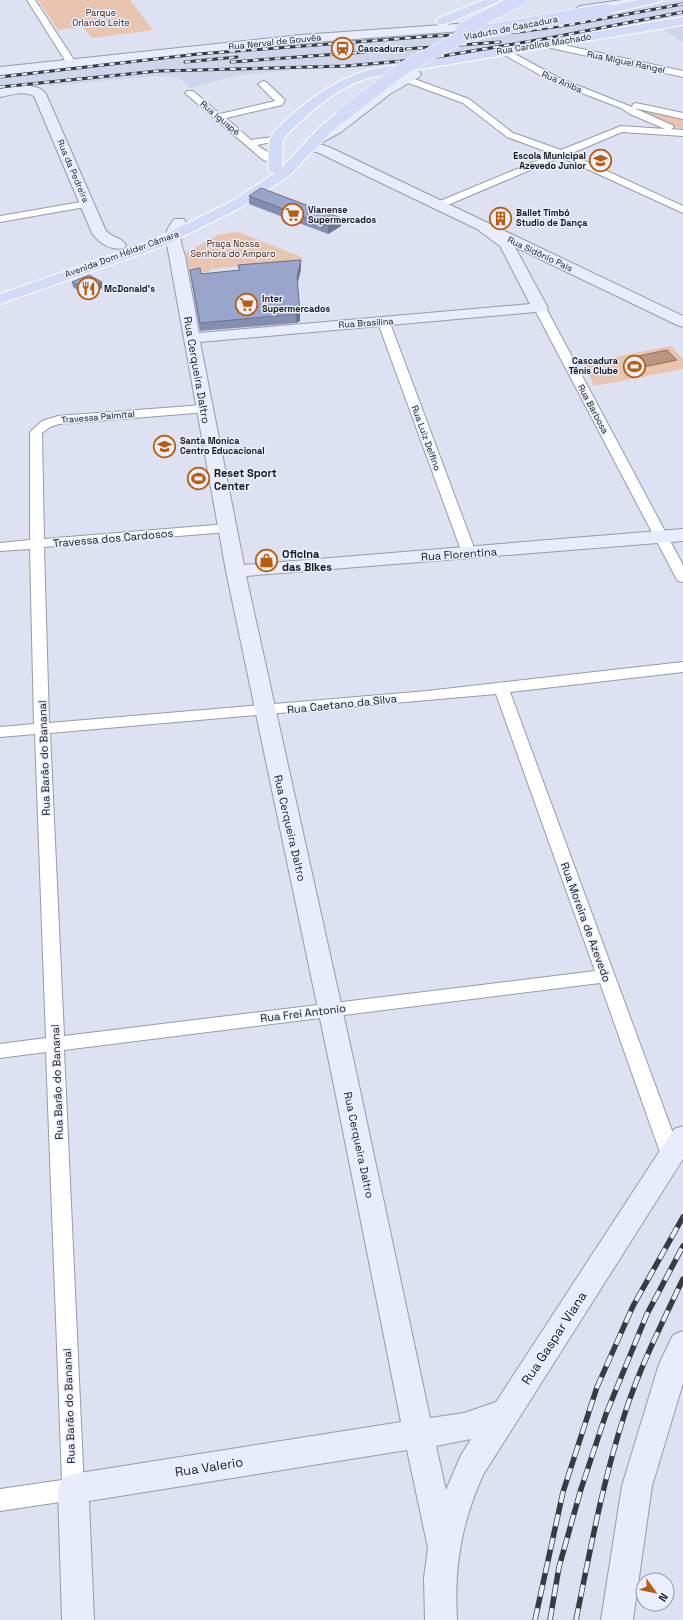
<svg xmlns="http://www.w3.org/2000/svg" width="683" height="1620" font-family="'Space Grotesk',sans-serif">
	<rect width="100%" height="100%" fill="#dde1f1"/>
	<path fill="#cfd6ec" d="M 683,0 L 683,17 L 419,62 L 377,67 L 303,69 L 235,76 L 191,88 L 178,77 L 157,76 L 50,86 L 49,83 L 0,88 L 0,73 L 306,43 L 354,41 L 353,38 L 439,35 L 539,26 Z
		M 683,25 L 683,42 L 663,29 Z"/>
	<path fill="#e9c4ae" d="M 38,0 L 130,0 L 153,30 L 92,38 L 82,26 L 58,30 Z
		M 636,107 L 683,117 L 683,130 L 631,110 Z
		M 233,232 L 241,233 L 299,256 L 303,259 L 299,269 L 239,270 L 238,266 L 210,269 L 209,272 L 187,274 L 186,253 L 216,236 Z
		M 671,346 L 683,359 L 683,369 L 594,386 L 584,363 Z"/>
	<path fill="#bb957e" stroke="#8a7061" d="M 667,350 L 677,360 L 639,368 L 629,358 Z"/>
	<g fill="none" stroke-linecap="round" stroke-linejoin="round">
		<defs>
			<path id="street" d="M 27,0 L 35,0 L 76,63 L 74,65 L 68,65 Z
				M 545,41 L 683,71 L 683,77 L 542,46 L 541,44 Z
				M 504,48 L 559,78 L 632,107 L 633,104 L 636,103 L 683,113 L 683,119 L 634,108 L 672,125 L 674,127 L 671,129 L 683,130 L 683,136 L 622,132 L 570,154 L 683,206 L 683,213 L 561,157 L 443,207 L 435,207 L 434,205 L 435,203 L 553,154 L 507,137 L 463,103 L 403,81 L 403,77 L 409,77 L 469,99 L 513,133 L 561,150 L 621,126 L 665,129 L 630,114 L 621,108 L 553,82 L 501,53 L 500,51 Z
				M 263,81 L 266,82 L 283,98 L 285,100 L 282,105 L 226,118 L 251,140 L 281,136 L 283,138 L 281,140 L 257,145 C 265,151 275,155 281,162 L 280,164 L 272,164 L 262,159 L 185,93 L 187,91 L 193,91 L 220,114 L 275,101 L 258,84 Z
				M 87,201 L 92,204 L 91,206 L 0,222 L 0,216 Z
				M 540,305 L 546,308 L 683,565 L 683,582 L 678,581 L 676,578 L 534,308 Z
				M 384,320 L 390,323 L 476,553 L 474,556 L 464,556 L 462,553 L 378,323 Z
				M 203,405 L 209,409 L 207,412 L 59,424 L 50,427 L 42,433 L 44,539 L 227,524 L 232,525 L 234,528 L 232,531 L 227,532 L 44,547 L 49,723 L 427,691 L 683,662 L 683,672 L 510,692 L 681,1155 L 678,1161 L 671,1163 L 664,1161 L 661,1155 L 600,983 L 64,1050 L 84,1489 L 81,1497 L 73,1500 L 0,1511 L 0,1489 L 62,1480 L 46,1052 L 0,1058 L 0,1044 L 46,1038 L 35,734 L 0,737 L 0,727 L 34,724 L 30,549 L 0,551 L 0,543 L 30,540 L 30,432 L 42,421 L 58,416 ZM 496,694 L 595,971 L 64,1036 L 50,733 Z"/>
			<path id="secondary" d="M 622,0 L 651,0 L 645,3 L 580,14 L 574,10 L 580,6 Z
				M 485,22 L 489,23 L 491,26 L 489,29 L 301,43 L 0,75 L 0,67 L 301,35 Z
				M 404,63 L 415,66 L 421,74 L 419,77 L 390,94 L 341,132 L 319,144 L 329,147 L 683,316 L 683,327 L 677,325 L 515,247 L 548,308 L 546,311 L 200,342 L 244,565 L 683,529 L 683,541 L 246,576 L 357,1076 L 430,1418 L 464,1413 L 496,1402 L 674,1129 L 683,1126 L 683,1159 L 483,1475 C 461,1524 454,1567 457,1620 L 425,1620 L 424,1578 L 428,1548 L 407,1450 L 89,1501 L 94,1620 L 62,1620 L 58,1489 L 62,1478 L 73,1474 L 401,1422 L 332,1076 L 226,571 L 166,239 L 167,230 L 174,219 L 184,219 L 186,222 L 182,230 L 181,243 L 185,256 L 199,333 L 530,304 L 500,246 L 477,229 L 319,153 L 306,149 L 304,146 L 309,142 L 310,138 L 331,126 L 380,88 L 408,73 L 398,67 ZM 471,1439 L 461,1455 L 446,1490 L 436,1446 Z
				M 15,86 C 25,85 40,85 46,94 L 106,231 C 112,237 122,238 126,245 L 124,248 C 112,251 98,243 92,233 L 34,96 C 25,90 10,95 0,97 L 0,89 Z
				M 683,1331 L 683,1383 L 652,1486 L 633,1620 L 601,1620 L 622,1486 L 659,1364 L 673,1335 Z"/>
			<path id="primary" d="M 484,0 L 500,0 L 498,2 L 446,24 L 438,24 L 436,21 L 438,18 Z
				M 639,0 L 662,0 L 656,3 L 606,14 L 600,10 L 602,8 Z
				M 683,17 L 683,25 L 373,77 C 339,85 309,112 285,137 L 283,141 L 282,167 L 321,126 L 338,112 L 348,112 L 350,115 L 348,118 L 331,132 L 289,176 L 242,207 L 164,246 L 0,304 L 0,294 L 154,240 L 232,201 L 275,173 L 270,172 L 268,169 L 269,141 L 274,132 C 301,104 334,79 372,69 Z"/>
		</defs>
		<use href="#street" stroke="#969ba9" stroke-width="2"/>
		<use href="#secondary" stroke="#969ba9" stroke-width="2"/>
		<use href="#primary" stroke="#fff" stroke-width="2"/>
		<use href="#street" fill="#fff" fill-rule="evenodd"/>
		<use href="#secondary" fill="#e8ecfb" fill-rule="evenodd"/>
		<use href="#primary" fill="#d2daf7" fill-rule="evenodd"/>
		<defs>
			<path id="rail-far1" d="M 185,62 L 237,57
				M 231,62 L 500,42
				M 0,77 L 198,54 L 434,36 L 518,32 L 568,25 L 683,4
				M 0,87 L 158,71 L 346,66 L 425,59 L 549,38 L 683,12"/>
			<path id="rail" d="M 535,1620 L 563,1492 L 597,1387 L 633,1306 L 683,1217
				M 550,1620 L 559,1567 L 581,1489 L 606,1414 L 647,1314 L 683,1246
				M 576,1620 C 590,1551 603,1480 625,1413 C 640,1367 662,1323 683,1279"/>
		</defs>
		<use href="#rail-far1" stroke="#383b42" stroke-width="3"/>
		<use href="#rail" stroke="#383b42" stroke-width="5.5"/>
		<use href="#rail-far1" stroke="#eaeffe" stroke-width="2" stroke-dasharray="5.5" stroke-linecap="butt"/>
		<use href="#rail" stroke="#eaeffe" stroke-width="4" stroke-dasharray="12" stroke-linecap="butt"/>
		<defs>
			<path id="primary-bridge" d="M 462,29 L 519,0
				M 343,115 L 402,69 L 460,38 L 486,31 L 606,10"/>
		</defs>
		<use href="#primary-bridge" stroke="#fff" stroke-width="14" stroke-linecap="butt"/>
		<use href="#primary-bridge" stroke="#d2daf7" stroke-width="13"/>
	</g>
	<path fill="#848eaf" d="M 249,196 L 341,226 L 328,234 L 249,204 Z
		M 301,260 L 301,269 L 297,284 L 300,321 L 296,323 L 200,331 L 191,279 L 190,270 L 201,274 L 239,270 L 238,265 Z
		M 72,282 L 102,282 L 102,288 L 85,295 L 73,287 Z"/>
	<path fill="#6c748e" d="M 341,218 L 341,226 L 328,234 L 328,226 Z
		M 301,260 L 301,269 L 297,286 L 297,277 Z
		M 102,282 L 102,288 L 85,295 L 85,289 Z
		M 300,312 L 300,321 L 296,323 L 296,314 Z"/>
	<path fill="#9aa5cb" stroke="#6c748e" d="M 261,188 L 341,218 L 328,226 L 249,196 Z
		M 301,260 L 297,277 L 300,312 L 296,314 L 200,323 L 190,270 L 200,268 L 201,274 L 240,270 L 238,265 Z
		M 89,275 L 102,282 L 85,289 L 72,282 Z"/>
	<defs>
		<symbol id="station-ring" viewBox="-11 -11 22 22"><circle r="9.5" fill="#eaeffe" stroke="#b95c0d" stroke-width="1.5"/><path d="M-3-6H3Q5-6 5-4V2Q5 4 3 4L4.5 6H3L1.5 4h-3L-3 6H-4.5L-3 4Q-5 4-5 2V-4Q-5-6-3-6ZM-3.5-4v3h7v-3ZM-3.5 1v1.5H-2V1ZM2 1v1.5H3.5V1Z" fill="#b95c0d"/></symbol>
		<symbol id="school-ring" viewBox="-11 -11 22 22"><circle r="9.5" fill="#eaeffe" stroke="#b95c0d" stroke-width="1.5"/><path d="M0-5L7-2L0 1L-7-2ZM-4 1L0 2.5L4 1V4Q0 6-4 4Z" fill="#b95c0d"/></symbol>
		<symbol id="supermarket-ring" viewBox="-11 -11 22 22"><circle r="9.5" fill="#eaeffe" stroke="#b95c0d" stroke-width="1.5"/><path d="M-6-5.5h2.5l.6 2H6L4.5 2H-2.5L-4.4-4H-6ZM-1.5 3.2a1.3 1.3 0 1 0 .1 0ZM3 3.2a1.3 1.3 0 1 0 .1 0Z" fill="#b95c0d"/></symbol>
		<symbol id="building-ring" viewBox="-11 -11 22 22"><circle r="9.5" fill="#eaeffe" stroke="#b95c0d" stroke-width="1.5"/><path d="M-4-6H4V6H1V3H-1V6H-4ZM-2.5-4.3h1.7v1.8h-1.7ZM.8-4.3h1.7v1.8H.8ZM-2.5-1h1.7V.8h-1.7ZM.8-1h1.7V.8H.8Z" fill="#b95c0d"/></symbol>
		<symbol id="restaurant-ring" viewBox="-11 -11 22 22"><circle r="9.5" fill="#eaeffe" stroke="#b95c0d" stroke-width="1.5"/><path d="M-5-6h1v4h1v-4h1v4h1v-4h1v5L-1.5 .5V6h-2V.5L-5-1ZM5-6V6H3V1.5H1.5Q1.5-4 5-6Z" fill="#b95c0d"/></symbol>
		<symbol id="stadium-ring" viewBox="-11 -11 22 22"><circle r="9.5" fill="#eaeffe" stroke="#b95c0d" stroke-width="1.5"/><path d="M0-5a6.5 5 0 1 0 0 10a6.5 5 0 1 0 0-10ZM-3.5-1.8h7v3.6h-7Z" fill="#b95c0d"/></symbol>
		<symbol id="shop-ring" viewBox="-11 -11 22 22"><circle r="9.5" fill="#eaeffe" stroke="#b95c0d" stroke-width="1.5"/><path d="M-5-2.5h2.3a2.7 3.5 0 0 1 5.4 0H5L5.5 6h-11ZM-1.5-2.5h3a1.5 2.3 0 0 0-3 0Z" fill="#b95c0d"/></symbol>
	</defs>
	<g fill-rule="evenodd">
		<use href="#station-ring" x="330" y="36" width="25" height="25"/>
		<use href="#school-ring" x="588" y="148" width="25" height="25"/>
		<use href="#supermarket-ring" x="280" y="202" width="25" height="25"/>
		<use href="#building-ring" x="488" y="206" width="25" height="25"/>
		<use href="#restaurant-ring" x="76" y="276" width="25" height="25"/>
		<use href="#supermarket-ring" x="234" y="292" width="25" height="25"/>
		<use href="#stadium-ring" x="622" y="354" width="25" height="25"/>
		<use href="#school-ring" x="152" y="434" width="25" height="25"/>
		<use href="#stadium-ring" x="186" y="466" width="25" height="25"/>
		<use href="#shop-ring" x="254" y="548" width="25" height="25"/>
	</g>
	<g text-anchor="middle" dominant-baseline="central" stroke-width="3" stroke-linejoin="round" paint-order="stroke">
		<g font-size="9" fill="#4c250a" stroke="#eaeffe">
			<text x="101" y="13">Parque<tspan x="101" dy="10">Orlando Leite</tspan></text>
			<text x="233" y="244">Praça Nossa<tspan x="233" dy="10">Senhora do Amparo</tspan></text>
		</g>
		<g font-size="9" fill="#16181d" stroke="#eaeffe">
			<text transform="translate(511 28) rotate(-11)">Viaduto de Cascadura</text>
			<text transform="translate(275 42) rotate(-6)">Rua Nerval de Gouvêa</text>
			<text transform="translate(544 44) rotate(-9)">Rua Carolina Machado</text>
			<text transform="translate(626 62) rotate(12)">Rua Miguel Rangel</text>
			<text transform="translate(562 82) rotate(23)">Rua Aniba</text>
			<text transform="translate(220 118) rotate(40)">Rua Iguapé</text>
			<text transform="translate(73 171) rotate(67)">Rua da Pedreira</text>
			<text transform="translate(122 254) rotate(-20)">Avenida Dom Hélder Câmara</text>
			<text transform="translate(540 254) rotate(25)">Rua Sidônio Pais</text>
			<text transform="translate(366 323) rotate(-4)">Rua Brasilina</text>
			<text transform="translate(593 409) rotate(62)">Rua Barbosa</text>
			<text transform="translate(98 417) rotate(-5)">Travessa Palmital</text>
			<text transform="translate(426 438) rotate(70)">Rua Luiz Delfino</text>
		</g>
		<g font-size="9" font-weight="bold" fill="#16181d" stroke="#eaeffe" text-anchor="start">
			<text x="358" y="49">Cascadura</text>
			<text x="586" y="156" text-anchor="end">Escola Municipal<tspan x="586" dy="10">Azevedo Junior</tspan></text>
			<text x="308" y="210">Vianense<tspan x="308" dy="10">Supermercados</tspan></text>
			<text x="516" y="213">Ballet Timbó<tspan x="516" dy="10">Studio de Dança</tspan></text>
			<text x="104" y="289">McDonald's</text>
			<text x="262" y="299">Inter<tspan x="262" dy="10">Supermercados</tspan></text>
			<text x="618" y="361" text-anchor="end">Cascadura<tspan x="618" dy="10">Tênis Clube</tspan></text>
			<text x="180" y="441">Santa Monica<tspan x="180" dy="10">Centro Educacional</tspan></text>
		</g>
		<g font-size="11" fill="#16181d" stroke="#eaeffe">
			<text transform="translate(197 370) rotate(80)">Rua Cerqueira Daltro</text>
			<text transform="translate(113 538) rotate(-5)">Travessa dos Cardosos</text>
			<text transform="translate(459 554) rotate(-4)">Rua Florentina</text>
			<text transform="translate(342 704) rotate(-6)">Rua Caetano da Silva</text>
			<text transform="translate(44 758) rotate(-92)">Rua Barão do Bananal</text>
			<text transform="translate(290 828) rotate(77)">Rua Cerqueira Daltro</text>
			<text transform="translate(586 922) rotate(70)">Rua Moreira de Azevedo</text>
			<text transform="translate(303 1013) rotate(-7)">Rua Frei Antonio</text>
			<text transform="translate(57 1082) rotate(-92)">Rua Barão do Bananal</text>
			<text transform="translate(359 1145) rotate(78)">Rua Cerqueira Daltro</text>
			<text transform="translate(69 1406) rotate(-92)">Rua Barão do Bananal</text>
		</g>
		<g font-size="11" font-weight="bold" fill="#16181d" stroke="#eaeffe" text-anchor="start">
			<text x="214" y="473">Reset Sport<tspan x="214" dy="13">Center</tspan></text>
			<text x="282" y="554">Oficina<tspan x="282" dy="13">das Bikes</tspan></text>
		</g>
		<g font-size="13" fill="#16181d" stroke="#eaeffe">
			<text transform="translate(554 1338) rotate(-57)">Rua Gaspar Viana</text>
			<text transform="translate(209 1467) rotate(-9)">Rua Valerio</text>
		</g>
	</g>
	<g transform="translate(655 1592) rotate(123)"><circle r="19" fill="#eaeffe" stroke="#9599a4"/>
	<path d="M0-3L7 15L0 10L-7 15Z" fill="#b95c0d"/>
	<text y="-6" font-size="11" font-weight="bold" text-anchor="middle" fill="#16181d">N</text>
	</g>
</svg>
